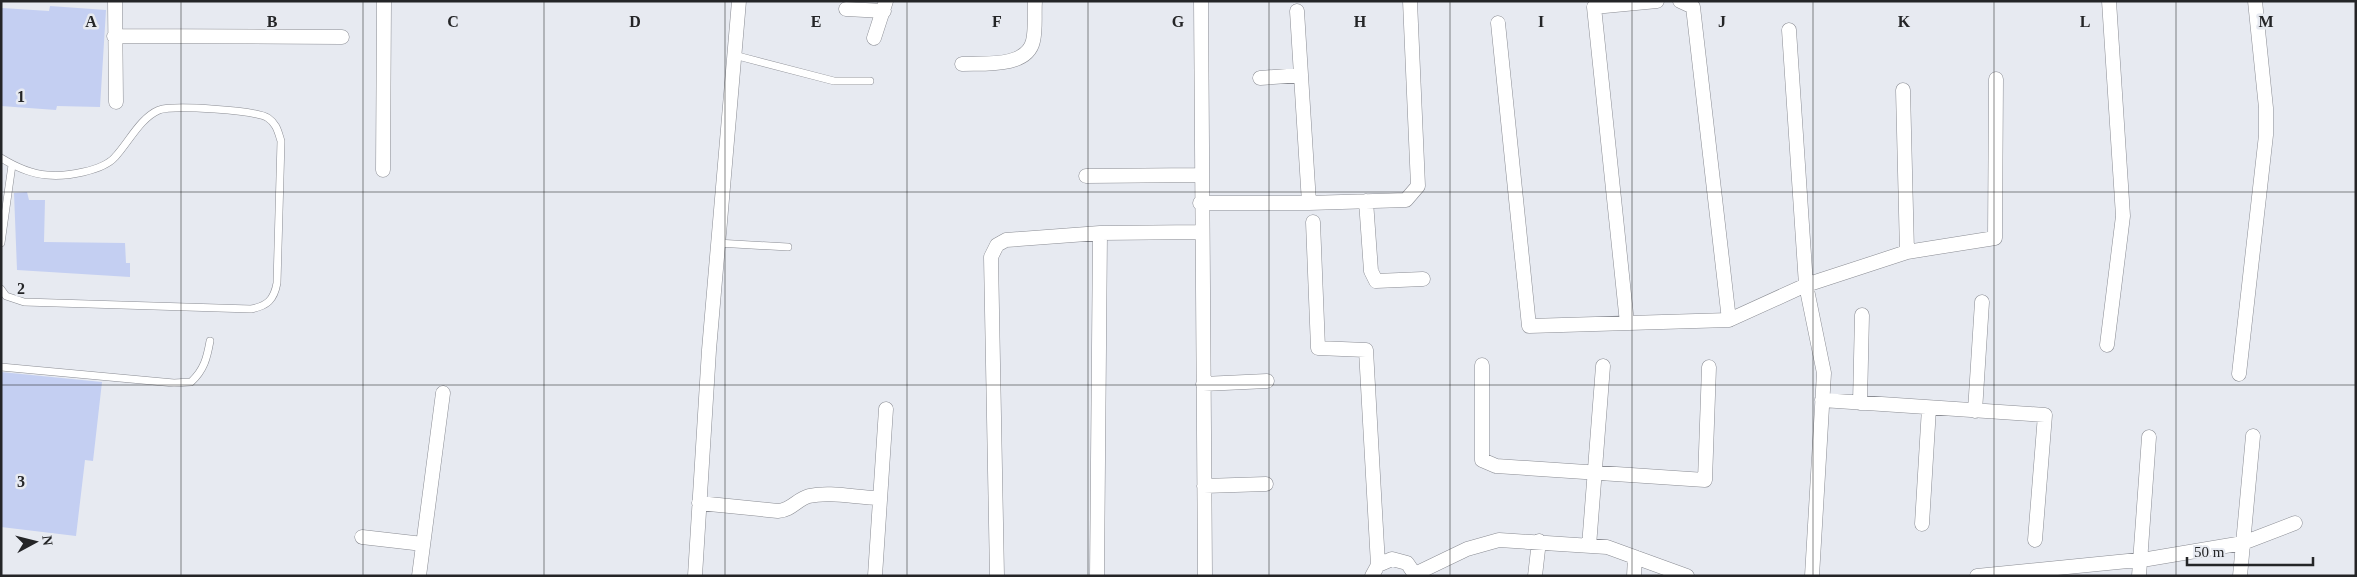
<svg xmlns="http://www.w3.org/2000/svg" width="2357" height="577" font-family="Georgia,serif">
	<rect width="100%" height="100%" fill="#e7eaf1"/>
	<path fill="#c4cff2" d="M 50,6 L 106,10 L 100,107 L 57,106 L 56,110 L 1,106 L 2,8 L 49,11 Z
		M 27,192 L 29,200 L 45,200 L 44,242 L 125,243 L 126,263 L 130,263 L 130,277 L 17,270 L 14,193 Z
		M 1,372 L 102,382 L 93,461 L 85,460 L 76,536 L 1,527 Z"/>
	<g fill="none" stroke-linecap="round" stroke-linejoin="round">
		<defs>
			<path id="lane" d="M 734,55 L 834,81 L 870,81
				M 1,158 C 14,166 32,174 47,175 C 65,177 103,171 115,157 C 129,142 140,118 159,110 C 174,105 256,110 268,118 C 277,124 278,132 281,141 L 277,283 C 274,300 267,306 251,309 L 24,302 L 6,296 L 1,289
				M 1,243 L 12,165
				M 717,243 L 788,247
				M 1,367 L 174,383 L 191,382 C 204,370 207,358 210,341"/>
			<path id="street" d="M 115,1 L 116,102
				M 1201,1 L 1205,576
				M 1680,1 L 1693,7 L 1729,320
				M 846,9 L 884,11
				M 1297,11 L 1309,203
				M 1498,23 L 1529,326 L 1729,320 L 1806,285 L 1907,252 L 1995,238 L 1996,79
				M 1789,30 L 1806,285 L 1824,373 L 1812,576
				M 114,36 L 342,37
				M 874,38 L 886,1
				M 962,64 C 983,63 1027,68 1033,41 C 1036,29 1034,14 1035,1
				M 1260,78 L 1301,75
				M 1903,90 L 1907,252
				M 383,170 L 384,1
				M 1086,176 L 1200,175
				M 1366,201 L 1371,271 L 1376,281 L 1423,279
				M 1200,203 L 1309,203 L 1406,200 L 1418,186 L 1410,1
				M 1313,222 L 1318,348 L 1366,350 L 1378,565
				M 1627,323 L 1594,7 L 1657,1
				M 2107,345 L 2123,216 L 2109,1
				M 1482,365 L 1482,460 L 1496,466 L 1705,480 L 1709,367
				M 2239,374 L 2266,135 L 2266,108 L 2255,1
				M 1203,384 L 1267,381
				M 1822,400 L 2045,415 L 2035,540
				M 1860,403 L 1862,315
				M 1975,411 L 1982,302
				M 1204,486 L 1266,484
				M 699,503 L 778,511 C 792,510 797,499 809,496 C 831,491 857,498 880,498
				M 1922,524 L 1929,408
				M 362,537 L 423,544
				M 1589,546 L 1603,366
				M 1415,574 L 1467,549 L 1499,540 L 1607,547 L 1687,576
				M 419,576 L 443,393
				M 695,576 L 709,350 L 739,1
				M 875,576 L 886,409
				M 997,576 L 991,257 L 997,245 L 1006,240 L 1100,233 L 1202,232
				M 1097,576 L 1100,233
				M 1372,576 L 1378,565 L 1392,559 L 1407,563 L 1416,576
				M 1535,576 L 1539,541
				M 1634,576 L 1635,557
				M 1977,576 L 2148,559 L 2243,543 L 2295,523
				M 2139,576 L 2149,437
				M 2240,576 L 2253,436"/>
		</defs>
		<use href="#lane" stroke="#8a8c93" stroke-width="8"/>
		<use href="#street" stroke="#8a8c93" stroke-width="15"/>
		<use href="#lane" stroke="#fff" stroke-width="7"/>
		<use href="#street" stroke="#fff" stroke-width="14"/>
	</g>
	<path fill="none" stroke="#242527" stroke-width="1" stroke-opacity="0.55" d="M 181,1 L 181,576M 363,1 L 363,576M 544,1 L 544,576M 725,1 L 725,576M 907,1 L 907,576M 1088,1 L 1088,576M 1269,1 L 1269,576M 1450,1 L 1450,576M 1632,1 L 1632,576M 1813,1 L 1813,576M 1994,1 L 1994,576M 2176,1 L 2176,576M 1,192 L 2356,192M 1,385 L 2356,385"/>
	<g font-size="16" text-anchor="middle" font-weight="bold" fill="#242527" stroke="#e7eaf1" stroke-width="5" stroke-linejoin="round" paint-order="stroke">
		<text x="91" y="27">A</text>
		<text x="272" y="27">B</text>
		<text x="453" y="27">C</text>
		<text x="635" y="27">D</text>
		<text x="816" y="27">E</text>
		<text x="997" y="27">F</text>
		<text x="1178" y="27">G</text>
		<text x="1360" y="27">H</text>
		<text x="1541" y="27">I</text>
		<text x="1722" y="27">J</text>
		<text x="1904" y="27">K</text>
		<text x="2085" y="27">L</text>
		<text x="2266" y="27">M</text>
		<text x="21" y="102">1</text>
		<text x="21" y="294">2</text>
		<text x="21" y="487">3</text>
	</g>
	<rect width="2357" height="577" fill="none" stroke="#242527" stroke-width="5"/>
	<g transform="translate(35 542) rotate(83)" stroke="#e7eaf1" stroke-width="4" paint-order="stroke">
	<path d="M0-4L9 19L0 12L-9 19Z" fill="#242527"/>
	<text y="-8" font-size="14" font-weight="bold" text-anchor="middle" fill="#242527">N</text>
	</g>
	<path d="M2187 557v8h126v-8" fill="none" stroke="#242527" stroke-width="2.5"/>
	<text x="2194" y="557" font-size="15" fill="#242527" stroke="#e7eaf1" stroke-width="4" paint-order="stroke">50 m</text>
</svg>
